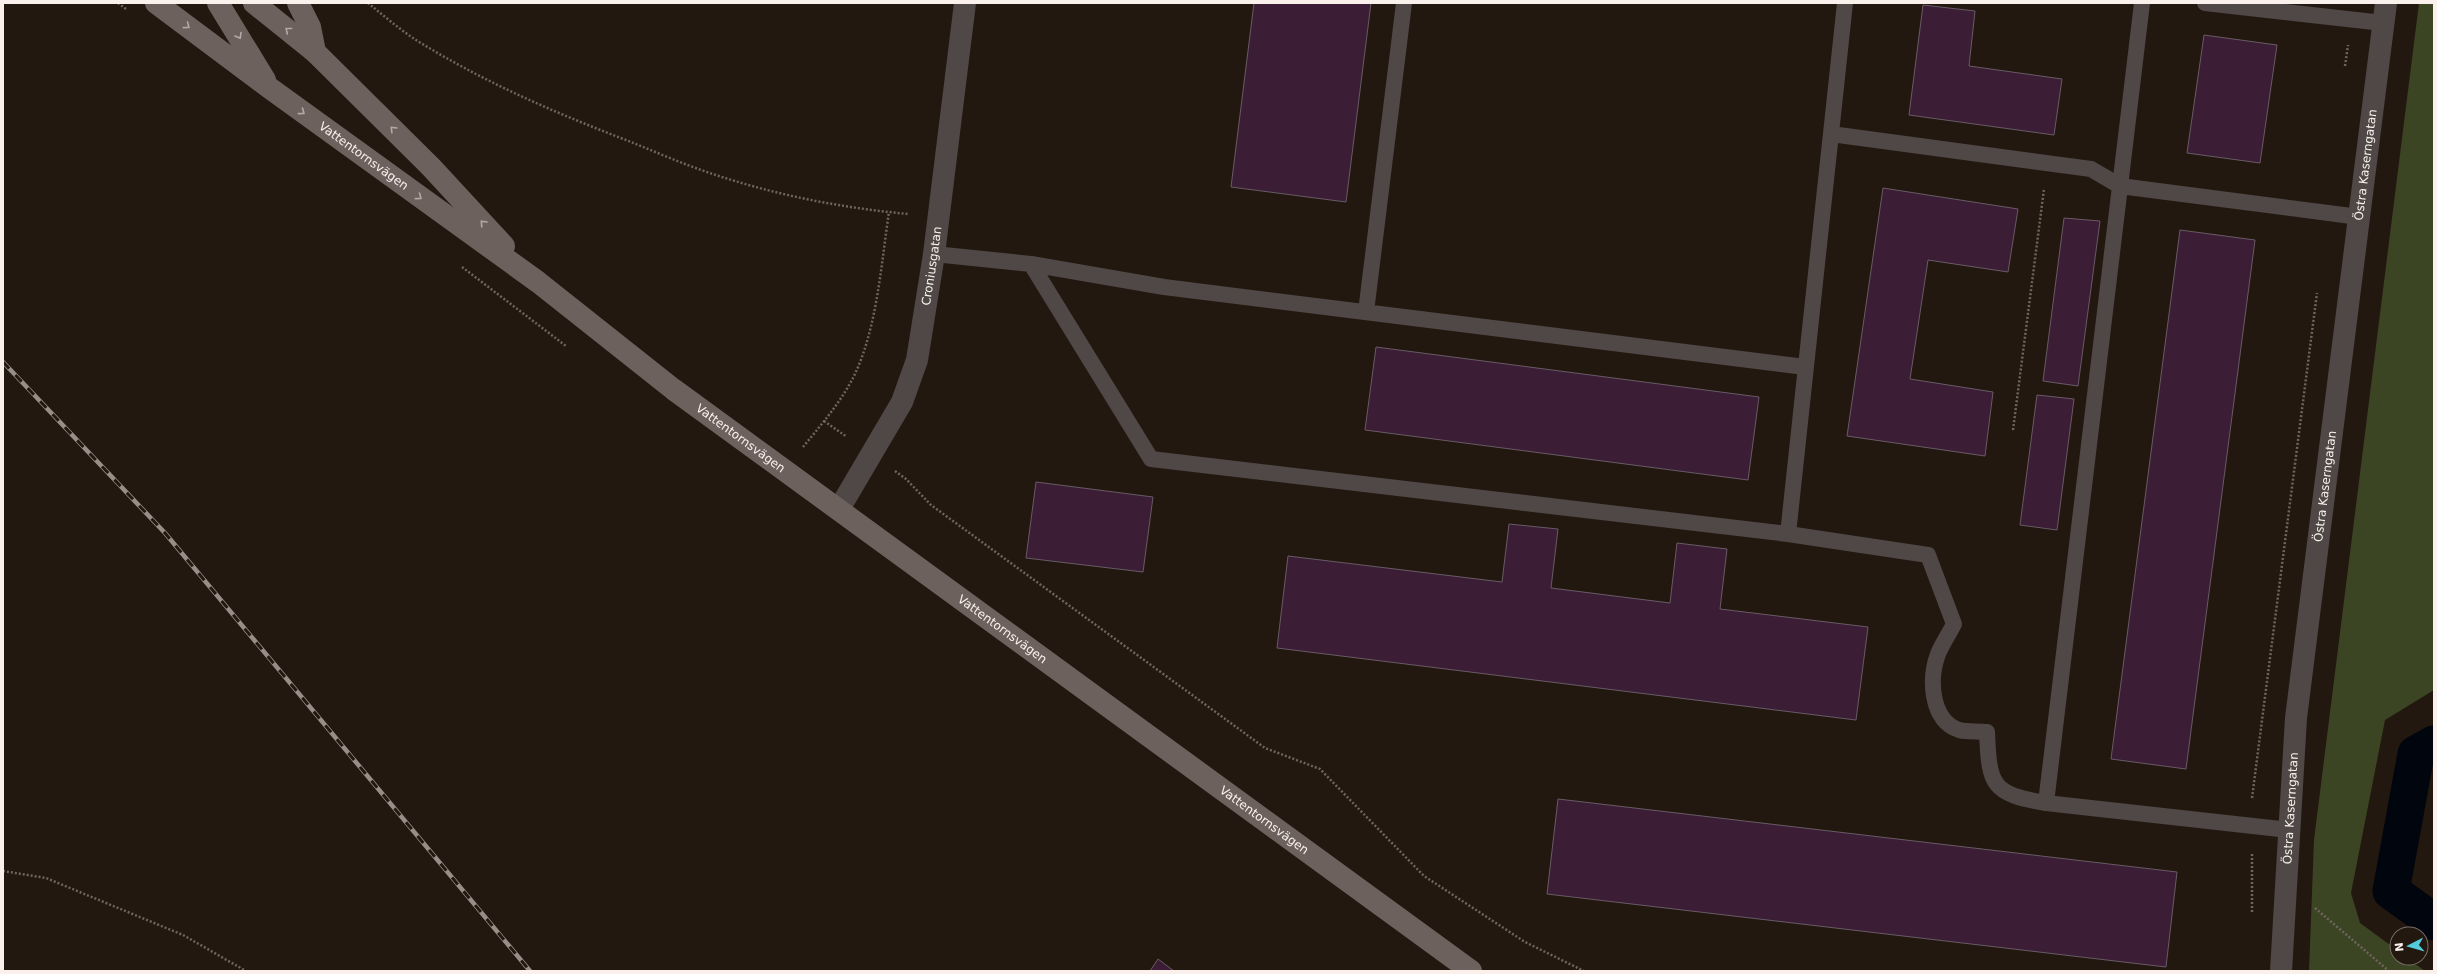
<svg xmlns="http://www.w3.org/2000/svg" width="2437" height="974" font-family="'DejaVu Sans',sans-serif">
	<rect width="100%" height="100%" fill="#231810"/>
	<path fill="#3b4523" d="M 2419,3 L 2434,3 L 2434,690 L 2385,720 L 2351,893 L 2360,923 L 2397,950 L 2397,958 L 2407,958 L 2425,971 L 2309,971 L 2314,840 Z"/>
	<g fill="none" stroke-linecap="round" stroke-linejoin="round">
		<path stroke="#00050e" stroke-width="37" d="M 2434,744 L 2416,754 L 2391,891 L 2434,922"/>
	</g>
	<path fill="#3b1d35" stroke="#685b65" d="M 1254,3 L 1371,3 L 1346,202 L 1231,187 Z
		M 1923,5 L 1975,11 L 1969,66 L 2062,79 L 2054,135 L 1909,115 Z
		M 2204,35 L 2277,45 L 2260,163 L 2187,153 Z
		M 1883,188 L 2018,209 L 2008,272 L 1928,260 L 1910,379 L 1993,392 L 1985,456 L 1847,436 Z
		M 2064,218 L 2100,221 L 2078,386 L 2043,381 Z
		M 2180,230 L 2255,240 L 2186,769 L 2111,759 Z
		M 1376,347 L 1759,397 L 1748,480 L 1365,430 Z
		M 2037,395 L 2074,399 L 2057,530 L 2020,525 Z
		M 1036,482 L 1153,497 L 1143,572 L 1026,558 Z
		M 1509,524 L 1558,529 L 1551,588 L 1670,603 L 1677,543 L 1727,549 L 1720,609 L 1868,627 L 1856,720 L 1277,648 L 1288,556 L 1502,582 Z
		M 1558,799 L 2177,872 L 2166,967 L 1547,894 Z
		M 1158,959 L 1174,971 L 1150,971 Z"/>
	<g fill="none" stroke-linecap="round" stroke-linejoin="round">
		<path stroke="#6f655e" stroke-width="2.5" stroke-dasharray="2 2" stroke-linecap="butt" d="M 118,3 L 126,9
			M 368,3 C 383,15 399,29 416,40 C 482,81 553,112 626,140 C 656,152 687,166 719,176 C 780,196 844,208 908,214
			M 2345,66 L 2348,45
			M 462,267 L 566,346
			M 824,421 L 847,437
			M 2013,430 L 2044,189
			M 803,447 C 821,425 840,403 853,378 C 877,330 881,265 889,212
			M 895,471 L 906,479 L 931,505 L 1265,748 L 1320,769 L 1424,876 L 1525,942 L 1584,971
			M 2252,798 L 2317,293
			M 3,871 L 46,878 L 183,935 L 246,971
			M 2315,908 L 2389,971
			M 2252,912 L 2252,853"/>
		<path stroke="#4f4846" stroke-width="16" d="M 2142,3 L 2046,803 L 2289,830
			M 2205,3 L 2383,23
			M 1831,134 L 2091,169 L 2120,186 L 2359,217
			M 934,254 L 1031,264 L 1151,459 L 1788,534 L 1928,555 L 1954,624 C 1949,634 1942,644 1938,654 C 1929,678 1930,720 1959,730 C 1966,732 1978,731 1987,732 C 1989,786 1992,794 2046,803
			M 1031,264 L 1164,287 L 1805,367
			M 1366,312 L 1404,3
			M 1788,534 L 1845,3"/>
		<g stroke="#4f4846" stroke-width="22">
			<path id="s1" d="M 839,509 L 902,402 L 917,360 L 934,254 L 965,3"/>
			<path id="s2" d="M 2281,971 L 2296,718 L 2386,3"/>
		</g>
		<g stroke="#6d615e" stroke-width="22">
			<path id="s3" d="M 156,3 L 271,89 L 538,282 L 673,389 L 1471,971"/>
			<path d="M 218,3 L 265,80"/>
			<path d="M 254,3 L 315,52 L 431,167 L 504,246"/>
			<path d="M 298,3 L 310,27 L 315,52"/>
		</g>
		<defs>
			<path id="rail" d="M 3,362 L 165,533 L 530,971"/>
		</defs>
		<use href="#rail" stroke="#988e88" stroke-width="4.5"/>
		<use href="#rail" stroke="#231810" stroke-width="3" stroke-dasharray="9" stroke-linecap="butt"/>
	</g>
	<defs><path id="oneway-chevron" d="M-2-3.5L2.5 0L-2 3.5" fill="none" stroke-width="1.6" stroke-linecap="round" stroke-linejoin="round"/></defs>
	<g stroke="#b4a9a5">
		<use href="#oneway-chevron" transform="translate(187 26) rotate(37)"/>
		<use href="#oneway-chevron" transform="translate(288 30) rotate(-141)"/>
		<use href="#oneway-chevron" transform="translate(239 36) rotate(59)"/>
		<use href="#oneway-chevron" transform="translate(302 112) rotate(36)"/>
		<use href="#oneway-chevron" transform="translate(393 129) rotate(-135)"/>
		<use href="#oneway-chevron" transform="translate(419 197) rotate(36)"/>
		<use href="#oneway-chevron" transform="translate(483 223) rotate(-133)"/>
	</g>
	<g text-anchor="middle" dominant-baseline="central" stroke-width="3" stroke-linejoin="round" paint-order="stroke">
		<g font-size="12" fill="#faf1ec" stroke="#231810">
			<text stroke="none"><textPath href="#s3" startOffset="258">Vattentornsvägen</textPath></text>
			<text stroke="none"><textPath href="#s2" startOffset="811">Östra Kaserngatan</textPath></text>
			<text stroke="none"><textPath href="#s1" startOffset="264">Croniusgatan</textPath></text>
			<text stroke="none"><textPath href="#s3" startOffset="729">Vattentornsvägen</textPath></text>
			<text stroke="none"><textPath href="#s2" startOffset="487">Östra Kaserngatan</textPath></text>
			<text stroke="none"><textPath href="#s3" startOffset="1053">Vattentornsvägen</textPath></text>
			<text stroke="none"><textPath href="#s2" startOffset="163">Östra Kaserngatan</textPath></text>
			<text stroke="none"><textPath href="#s3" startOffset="1377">Vattentornsvägen</textPath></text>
		</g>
	</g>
	<rect width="2437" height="974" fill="none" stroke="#faf1ec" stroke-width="8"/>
	<g transform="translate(2409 946) rotate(264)"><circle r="19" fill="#231810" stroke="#796f68"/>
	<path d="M0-3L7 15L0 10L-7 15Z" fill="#53cbdb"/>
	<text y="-6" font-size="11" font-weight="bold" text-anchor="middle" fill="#faf1ec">N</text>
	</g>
</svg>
